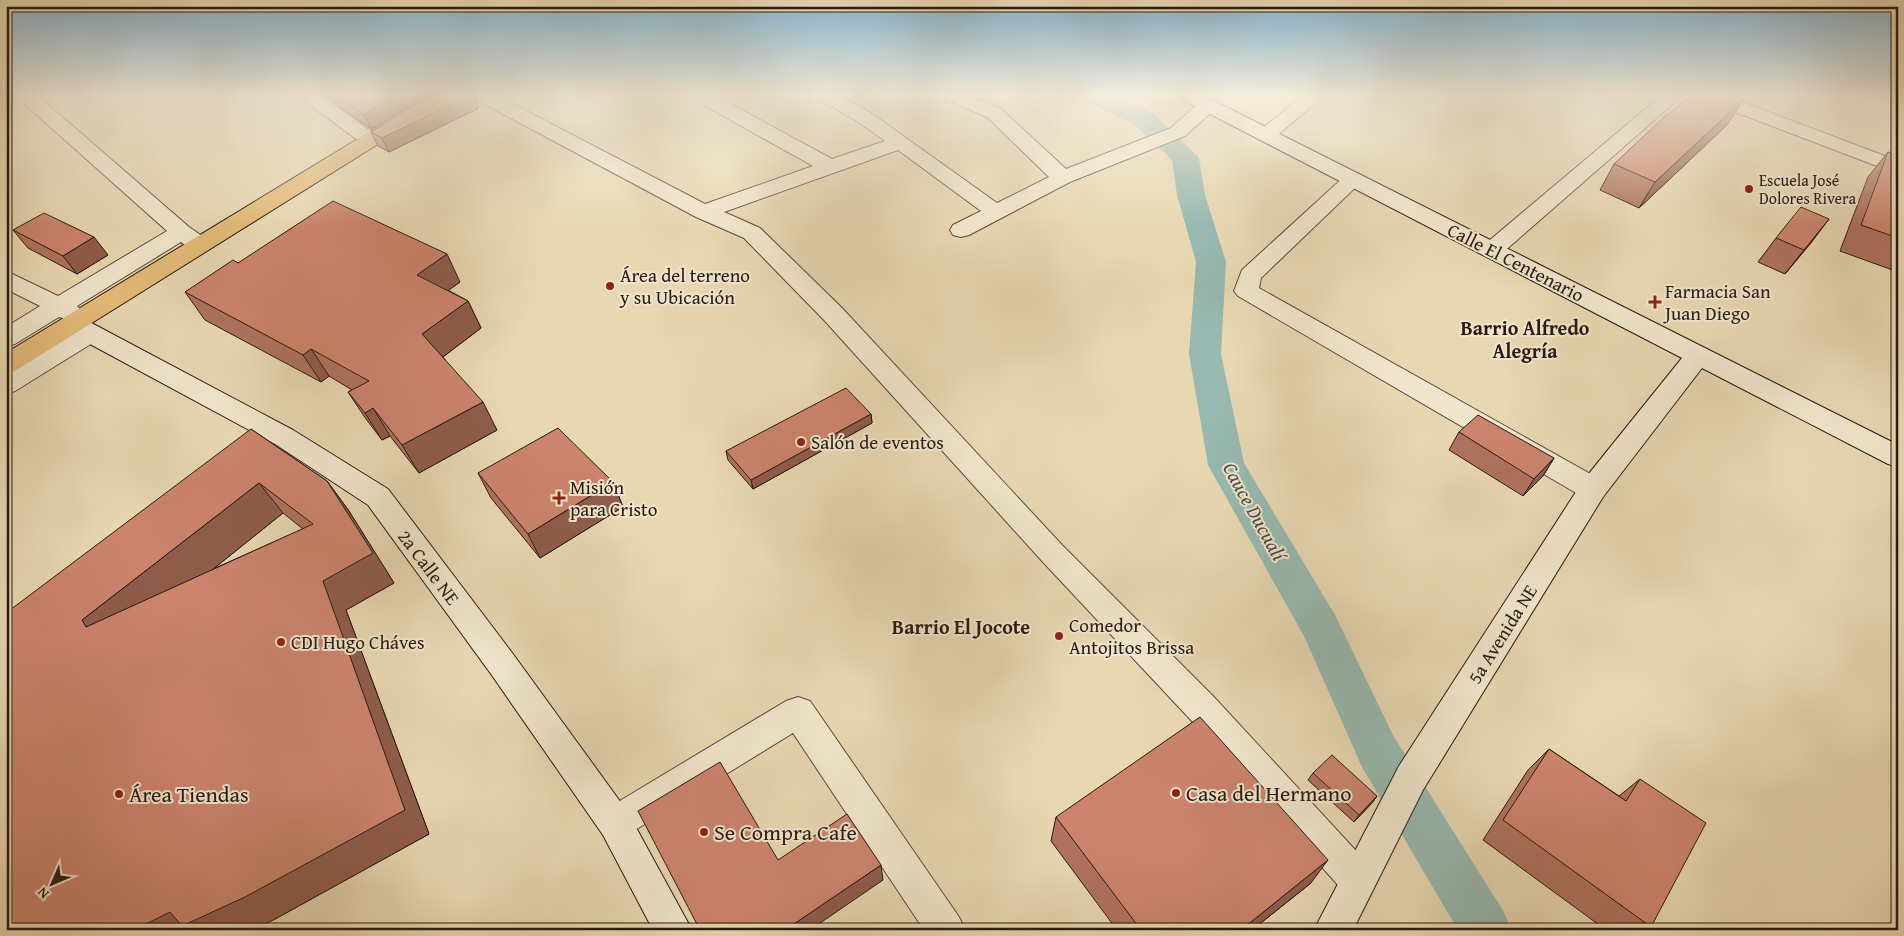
<svg xmlns="http://www.w3.org/2000/svg" width="1904" height="936" font-family="'Gentium Book Plus',serif">
	<rect width="100%" height="100%" fill="#e8d8b2"/>
	<filter id="stains"><feTurbulence type="fractalNoise" baseFrequency=".004" numOctaves="4"/><feColorMatrix values="0 0 0 0 .2 0 0 0 0 .09 0 0 0 0 .02 0 0 0 .5 -.17"/></filter>
	<radialGradient id="worn" r=".72"><stop offset=".6" stop-color="#630" stop-opacity="0"/><stop offset="1" stop-color="#630" stop-opacity=".3"/></radialGradient>
	<g fill="none" stroke-linecap="round" stroke-linejoin="round">
		<path fill="#97b9b0" fill-rule="evenodd" d="M 1079,95 L 1112,95 L 1153,113 L 1199,158 L 1205,195 L 1226,262 L 1221,354 L 1244,463 L 1335,615 L 1394,737 L 1504,912 L 1511,930 L 1458,930 L 1362,767 L 1304,636 L 1208,465 L 1189,354 L 1196,262 L 1177,195 L 1172,160 L 1135,125 L 1083,100 Z"/>
		<defs>
			<path id="street" d="M 17,95 L 37,95 L 189,227 L 208,240 L 211,245 L 208,250 C 196,253 190,249 181,242 L 77,306 L 84,313 L 81,319 L 72,321 L 59,317 L 15,344 L 6,346 L 6,327 L 40,306 L 6,289 L 6,271 L 58,296 L 167,231 L 19,99 Z
				M 300,95 L 321,95 L 377,136 L 380,140 L 377,144 L 370,146 L 363,144 L 302,99 Z
				M 472,95 L 496,95 L 705,204 L 813,166 L 693,99 L 691,95 L 714,95 L 832,159 L 885,141 L 857,121 L 818,99 L 815,95 L 838,95 L 871,113 L 997,203 L 1049,177 L 987,117 L 945,99 L 943,95 L 967,95 L 1001,109 L 1066,169 L 1171,128 L 1201,101 L 1208,99 L 1215,101 L 1218,105 L 1215,109 L 1185,136 L 1070,182 L 969,235 L 961,237 L 953,235 L 950,230 L 953,225 L 981,211 L 898,150 L 724,212 L 760,228 L 842,308 L 1062,545 L 1213,696 L 1371,867 L 1376,880 L 1371,893 L 1358,898 L 1345,893 L 1189,718 L 1042,561 L 824,320 L 744,238 L 696,217 L 475,99 Z
				M 1304,95 L 1325,95 L 1273,139 L 1266,141 L 1259,139 L 1256,135 L 1259,131 Z
				M 1662,95 L 1683,95 L 1500,255 L 1492,257 L 1484,255 L 1481,250 L 1484,245 Z
				M 1698,95 L 1724,95 L 1898,161 L 1898,174 L 1701,99 Z
				M 1353,173 L 1360,175 L 1364,179 L 1360,183 L 1261,278 L 1259,288 L 1603,481 L 1607,489 L 1603,497 L 1593,500 L 1583,497 L 1238,296 L 1234,291 L 1242,270 L 1346,175 Z
				M 90,325 L 99,327 L 102,333 L 99,339 L 15,391 L 6,394 L 6,373 L 81,327 Z
				M 798,697 L 810,701 L 959,917 L 965,930 L 924,930 L 793,733 L 627,835 L 615,840 L 603,835 L 597,823 L 603,811 L 786,701 Z"/>
			<path id="secondary" d="M 1178,95 L 1202,95 L 1898,445 L 1898,467 L 1888,464 L 1702,368 L 1603,497 L 1423,790 L 1353,930 L 1314,930 L 1399,766 L 1583,481 L 1682,358 L 1181,99 Z
				M 73,316 L 82,318 L 293,430 L 388,489 L 513,654 L 627,811 L 692,930 L 653,930 L 603,835 L 491,674 L 368,505 L 275,444 L 64,330 L 61,324 L 64,318 Z"/>
			<path id="primary" d="M 430,95 L 453,95 L 450,99 L 15,371 L 6,374 L 6,353 Z"/>
		</defs>
		<use href="#street" stroke="#574a39" stroke-width="2"/>
		<use href="#secondary" stroke="#271a11" stroke-width="2"/>
		<use href="#primary" stroke="#271a11" stroke-width="2"/>
		<use href="#street" fill="#f0e6cd" fill-rule="evenodd"/>
		<use href="#secondary" fill="#f0e6cd" fill-rule="evenodd"/>
		<use href="#primary" fill="#e4bc79" fill-rule="evenodd"/>
	</g>
	<path fill="#af725e" stroke="#271a11" fill-rule="evenodd" d="M 332,95 L 427,95 L 371,129 L 336,104 Z
		M 479,108 L 389,152 L 378,146 L 371,132 Z
		M 1728,124 L 1639,208 L 1600,190 L 1614,164 Z
		M 1888,152 L 1898,156 L 1898,272 L 1840,251 L 1868,177 Z
		M 1829,219 L 1785,274 L 1758,262 L 1776,238 Z
		M 13,230 L 108,255 L 77,274 L 28,248 Z
		M 238,263 L 460,282 L 448,290 L 468,301 L 481,328 L 443,357 L 497,430 L 419,473 L 390,436 L 382,440 L 366,419 L 348,392 L 352,390 L 329,376 L 321,382 L 205,320 L 185,292 Z
		M 871,414 L 872,423 L 753,489 L 728,460 L 726,451 Z
		M 251,429 L 327,481 L 349,511 L 394,583 L 346,610 L 429,834 L 277,918 L 253,930 L 6,930 ZM 283,513 L 303,529 L 213,569 Z
		M 1459,432 L 1554,458 L 1543,476 L 1523,496 L 1449,450 Z
		M 478,473 L 613,482 L 623,507 L 540,558 L 491,498 Z
		M 1549,749 L 1619,796 L 1640,779 L 1651,927 L 1646,930 L 1606,930 L 1483,840 L 1528,770 Z
		M 1313,773 L 1377,796 L 1372,803 L 1354,822 L 1308,780 Z
		M 1056,817 L 1311,883 L 1252,930 L 1117,930 L 1051,841 Z"/>
	<path fill="#8f5c4c" stroke="#271a11" d="M 397,95 L 427,95 L 371,129 L 364,115 Z
		M 468,95 L 474,95 L 479,108 L 389,152 L 382,138 Z
		M 1744,99 L 1728,124 L 1639,208 L 1655,182 Z
		M 1829,219 L 1811,243 L 1785,274 L 1804,250 Z
		M 94,237 L 108,255 L 77,274 L 63,256 Z
		M 447,254 L 460,282 L 431,303 L 417,275 Z
		M 468,301 L 481,328 L 436,362 L 422,334 Z
		M 6,312 L 10,315 L 6,317 Z
		M 311,349 L 329,376 L 321,382 L 303,355 Z
		M 483,402 L 497,430 L 419,473 L 402,445 Z
		M 373,408 L 390,436 L 382,440 L 365,413 Z
		M 871,414 L 872,423 L 753,489 L 751,480 Z
		M 1554,458 L 1543,476 L 1523,496 L 1534,479 Z
		M 327,481 L 349,511 L 394,583 L 346,610 L 429,834 L 277,918 L 253,930 L 134,930 L 323,581 Z
		M 613,482 L 623,507 L 540,558 L 528,534 Z
		M 259,483 L 283,513 L 115,648 L 86,627 L 82,620 Z
		M 1377,796 L 1372,803 L 1354,822 L 1359,815 Z
		M 1328,860 L 1311,883 L 1252,930 L 1241,930 Z
		M 881,865 L 883,880 L 810,930 L 785,930 Z"/>
	<path fill="#cc846d" stroke="#271a11" fill-rule="evenodd" d="M 336,95 L 397,95 L 364,115 Z
		M 432,95 L 472,95 L 382,138 L 371,132 Z
		M 1692,95 L 1732,95 L 1744,99 L 1655,182 L 1614,164 L 1663,118 Z
		M 1888,152 L 1898,156 L 1898,238 L 1861,225 Z
		M 333,201 L 447,254 L 417,275 L 468,301 L 422,334 L 483,402 L 402,445 L 373,408 L 365,413 L 348,392 L 369,381 L 311,349 L 303,355 L 185,292 L 233,260 L 238,263 Z
		M 1801,207 L 1829,219 L 1804,250 L 1776,238 Z
		M 44,213 L 94,237 L 63,256 L 13,230 Z
		M 846,388 L 871,414 L 751,480 L 726,451 Z
		M 1478,415 L 1554,458 L 1534,479 L 1459,432 Z
		M 558,428 L 613,482 L 528,534 L 478,473 Z
		M 251,429 L 327,481 L 373,553 L 323,581 L 405,810 L 245,897 L 182,926 L 170,912 L 134,930 L 6,930 L 6,613 ZM 259,483 L 313,524 L 86,627 L 82,620 Z
		M 1200,717 L 1328,860 L 1241,930 L 1141,930 L 1056,817 Z
		M 1549,749 L 1626,801 L 1640,779 L 1706,823 L 1651,927 L 1503,820 Z
		M 1332,755 L 1377,796 L 1359,815 L 1313,773 Z
		M 720,762 L 778,860 L 847,814 L 881,865 L 785,930 L 700,930 L 638,811 Z"/>
	<linearGradient id="sky" x2="0" y2="1"><stop stop-color="#87b6d2"/><stop offset="0.42" stop-color="#f5eddc"/><stop offset="1" stop-color="#f5eddc" stop-opacity="0"/></linearGradient>
	<rect width="1904" height="226" fill="url(#sky)"/>
	<g fill="#8f2418" stroke="#f0e6cd" stroke-width="2">
		<circle cx="1749" cy="189" r="5"/>
		<circle cx="610" cy="286" r="5"/>
		<path d="M1652.5 294.5h5v5h5v5h-5v5h-5v-5h-5v-5h5z"/>
		<circle cx="801" cy="442" r="5"/>
		<path d="M556.5 490.5h5v5h5v5h-5v5h-5v-5h-5v-5h5z"/>
		<circle cx="1059" cy="636" r="5"/>
		<circle cx="281" cy="642" r="5"/>
		<circle cx="1176" cy="793" r="5"/>
		<circle cx="119" cy="794" r="5"/>
		<circle cx="704" cy="832" r="5"/>
	</g>
	<g text-anchor="middle" dominant-baseline="central" stroke-width="4" stroke-linejoin="round" paint-order="stroke">
		<g font-size="16" fill="#271a11" stroke="#f0e6cd" text-anchor="start">
			<text x="1759" y="180">Escuela José<tspan x="1759" dy="18">Dolores Rivera</tspan></text>
		</g>
		<g font-size="19" fill="#271a11" stroke="#f0e6cd">
			<text transform="translate(1516 262) rotate(27)">Calle El Centenario</text>
			<text transform="translate(429 567) rotate(53)">2a Calle NE</text>
			<text transform="translate(1502 634) rotate(-58)">5a Avenida NE</text>
		</g>
		<g font-size="19" fill="#271a11" stroke="#f0e6cd" text-anchor="start">
			<text x="620" y="275">Área del terreno<tspan x="620" dy="22">y su Ubicación</tspan></text>
			<text x="1665" y="291">Farmacia San<tspan x="1665" dy="22">Juan Diego</tspan></text>
			<text x="811" y="442">Salón de eventos</text>
			<text x="570" y="487">Misión<tspan x="570" dy="22">para Cristo</tspan></text>
			<text x="1069" y="625">Comedor<tspan x="1069" dy="22">Antojitos Brissa</tspan></text>
			<text x="291" y="642">CDI Hugo Cháves</text>
		</g>
		<g font-size="20" font-weight="bold" fill="#271a11" stroke="#f0e6cd">
			<text x="1525" y="327">Barrio Alfredo<tspan x="1525" dy="23">Alegría</tspan></text>
			<text x="961" y="626">Barrio El Jocote</text>
		</g>
		<g font-size="20" font-style="italic" fill="#494a41" stroke="#f0e6cd">
			<text transform="translate(1255 511) rotate(61)">Cauce Ducualí</text>
		</g>
		<g font-size="22" fill="#271a11" stroke="#f0e6cd" text-anchor="start">
			<text x="1186" y="793">Casa del Hermano</text>
			<text x="129" y="794">Área Tiendas</text>
			<text x="714" y="832">Se Compra Cafe</text>
		</g>
	</g>
	<rect width="1904" height="936" fill="none" stroke="#e8d8b2" stroke-width="25"/>
	<rect x="8" y="8" width="1889" height="921" fill="none" stroke="#271a11" stroke-width="2.5"/>
	<rect x="12" y="12" width="1879" height="911" fill="none" stroke="#271a11"/>
	<g transform="translate(52 884) rotate(225)" stroke="#f0e6cd" stroke-width="4" paint-order="stroke">
	<path d="M0-4L9 19L0 12L-9 19Z" fill="#271a11"/>
	<text y="-8" font-size="14" font-weight="bold" text-anchor="middle" fill="#271a11">N</text>
	</g>
	<rect width="100%" height="100%" filter="url(#stains)"/>
	<rect width="100%" height="100%" fill="url(#worn)"/>
</svg>
